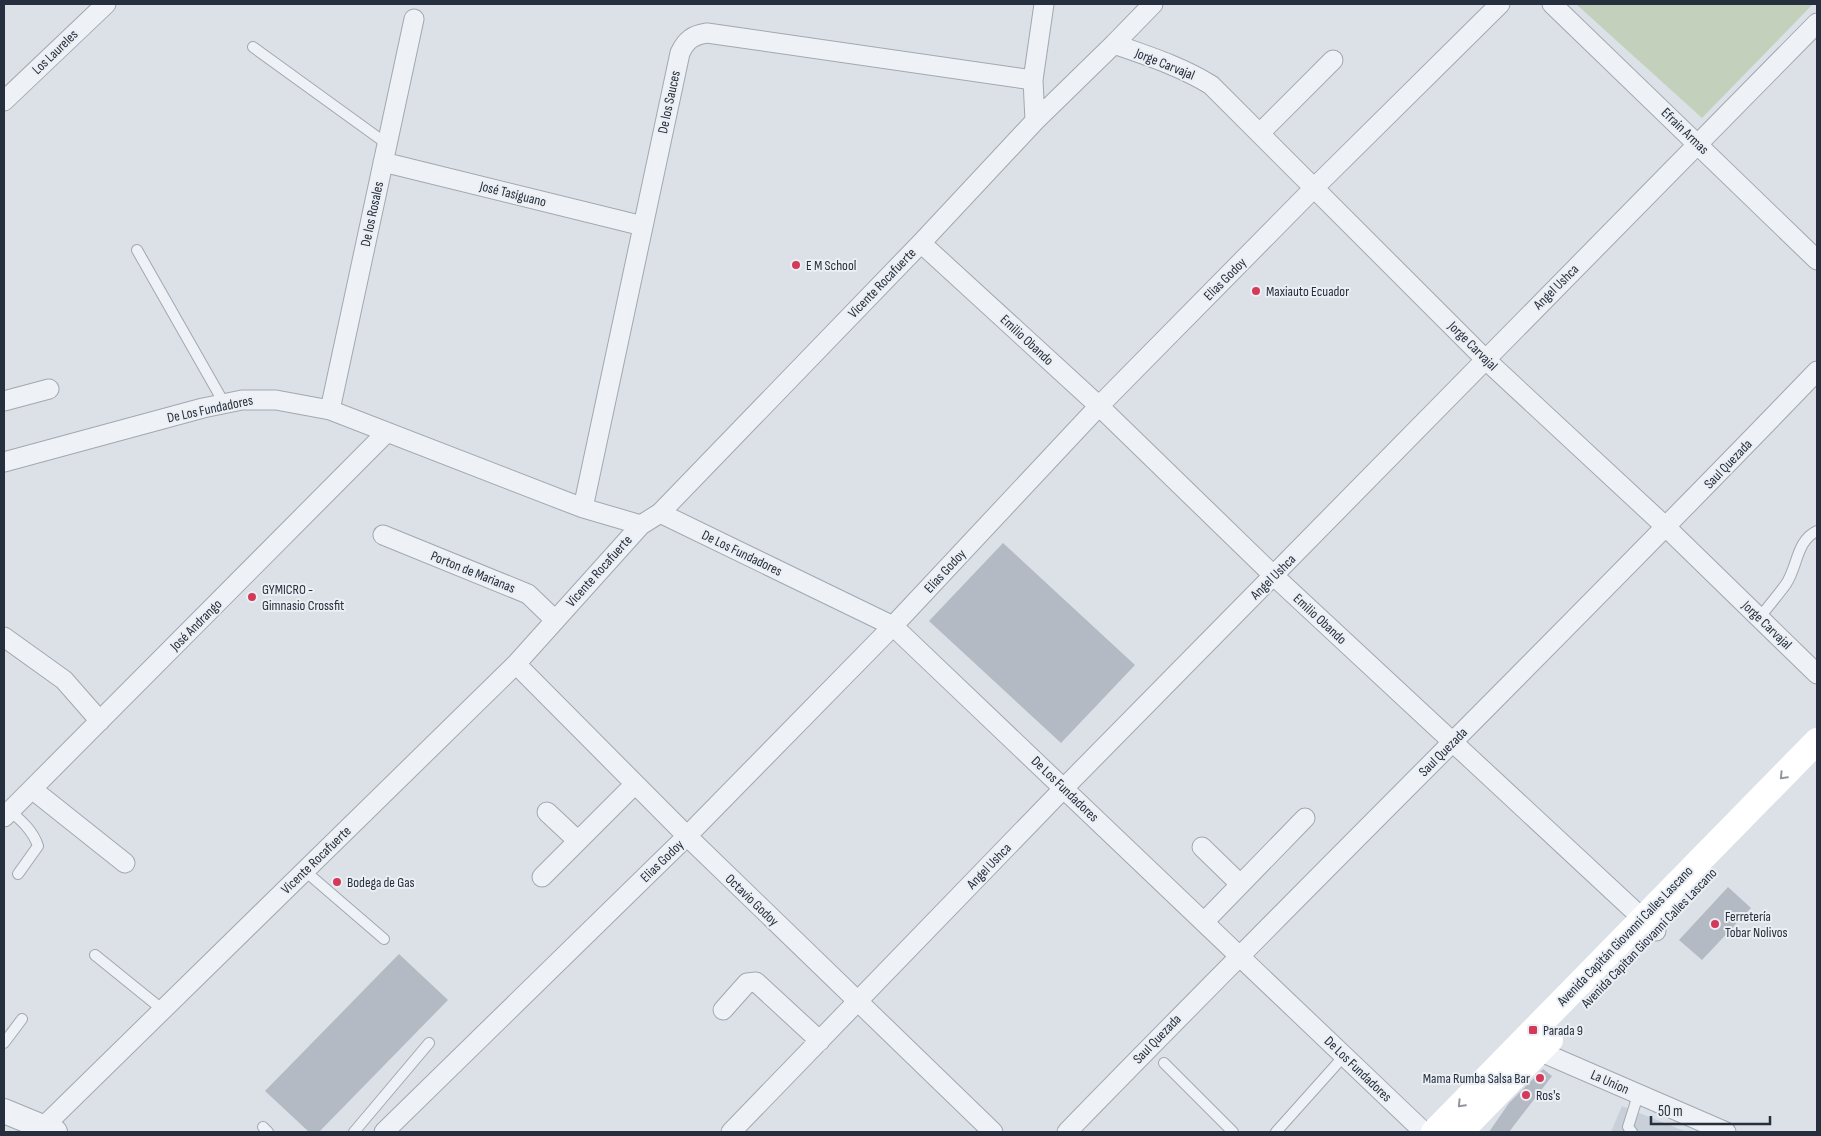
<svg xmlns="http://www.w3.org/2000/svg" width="1821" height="1136" font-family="'Sofia Sans Condensed',sans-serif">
	<rect width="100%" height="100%" fill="#dce1e7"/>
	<path fill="#c9d0d9" d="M 1622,1106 L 1687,1132 L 1611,1132 Z"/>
	<path fill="#c3d1bc" d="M 1576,4 L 1813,4 L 1702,118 Z"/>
	<path fill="#b3bac3" d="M 1003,543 L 1135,665 L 1061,743 L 929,621 Z
		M 1728,887 L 1751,908 L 1702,960 L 1679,940 Z
		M 399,954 L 448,1000 L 319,1132 L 309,1132 L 265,1091 Z
		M 1543,1069 L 1552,1076 L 1509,1132 L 1489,1132 L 1509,1103 Z"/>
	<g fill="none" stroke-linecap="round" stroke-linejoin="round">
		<defs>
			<path id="service" d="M 253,47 L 387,144
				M 137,250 L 224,403
				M 1759,618 C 1768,607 1778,595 1786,584 C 1798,566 1796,541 1817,531
				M 10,811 C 22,821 33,831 38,846 L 18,874
				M 305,871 L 384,939
				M 95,955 L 163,1010
				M 4,1043 L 22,1019
				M 1164,1063 L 1233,1132
				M 263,1127 L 268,1132
				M 354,1132 L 429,1043
				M 1276,1132 L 1344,1056
				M 1632,1132 L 1628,1127 L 1638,1095"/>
			<path id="minor" d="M 1552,4 L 1817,260
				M 1114,44 C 1148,56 1180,66 1211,85 L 1485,359 L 1667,528 L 1817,674
				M 4,101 L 106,4
				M 1035,121 L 1033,80 L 1044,4
				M 1260,133 L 1333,60
				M 383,162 L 643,226
				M 921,243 L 1099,406 L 1274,576 L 1656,931
				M 4,401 L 49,389
				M 330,410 L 414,19
				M 4,462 L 203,408 L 242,400 L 276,400 L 330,410 L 583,508 L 641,525
				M 583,508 L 680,53 C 686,40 693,35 707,33 L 1033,80
				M 660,513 L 893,626 L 1424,1132
				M 383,535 L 528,594 L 555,620
				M 4,637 L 64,680 L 100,721
				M 516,664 L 687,836 L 993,1132
				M 32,789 L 125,863
				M 547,812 L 578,841
				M 4,817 L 387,432
				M 1202,847 L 1240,884
				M 542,877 L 635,784
				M 1204,922 L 1305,818
				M 723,1010 L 747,983 L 756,982 L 820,1041
				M 1531,1044 L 1539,1051 L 1726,1132
				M 38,1132 L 516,664 L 641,525 L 660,513 L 921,243 L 1035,121 L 1114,44 L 1153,4
				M 384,1132 L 687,836 L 893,626 L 1099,406 L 1314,188 L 1500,4
				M 731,1132 L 1064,788 L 1817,23
				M 1067,1132 C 1315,877 1570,628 1817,371"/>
			<path id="tertiary" d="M 4,1111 L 55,1132"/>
		</defs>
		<use href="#service" stroke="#a1a8b1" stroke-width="12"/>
		<use href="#minor" stroke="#a1a8b1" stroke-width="21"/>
		<use href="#tertiary" stroke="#a1a8b1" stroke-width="26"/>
		<use href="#service" stroke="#eef1f5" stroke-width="10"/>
		<use href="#minor" stroke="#eef1f5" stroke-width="19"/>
		<use href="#tertiary" stroke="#eef1f5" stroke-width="24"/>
		<path stroke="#fff" stroke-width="26" d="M 1434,1132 L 1817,741
			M 1460,1132 L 1550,1040"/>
	</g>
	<defs><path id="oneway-chevron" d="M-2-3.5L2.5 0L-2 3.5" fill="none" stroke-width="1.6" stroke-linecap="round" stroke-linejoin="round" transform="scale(1.25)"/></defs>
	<g stroke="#92979e">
		<use href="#oneway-chevron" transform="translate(1783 776) rotate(134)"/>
		<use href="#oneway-chevron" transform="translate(1461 1104) rotate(134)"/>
	</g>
	<g fill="#d33959" stroke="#ebeff4" stroke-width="2">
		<circle cx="796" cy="265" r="5"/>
		<circle cx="1256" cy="291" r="5"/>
		<circle cx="252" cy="597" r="5"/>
		<circle cx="337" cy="882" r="5"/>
		<circle cx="1715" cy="924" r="5"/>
		<rect x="1528" y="1025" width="10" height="10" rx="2.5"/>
		<circle cx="1540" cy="1078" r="5"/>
		<circle cx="1526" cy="1095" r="5"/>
	</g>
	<g text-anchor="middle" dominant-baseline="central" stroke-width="4" stroke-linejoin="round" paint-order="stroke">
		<g font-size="14" fill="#252f3d" stroke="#ebeff4">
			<text transform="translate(55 52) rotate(-44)">Los Laureles</text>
			<text transform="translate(1165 64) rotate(22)">Jorge Carvajal</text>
			<text transform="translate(669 102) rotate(-78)">De los Sauces</text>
			<text transform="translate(1685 131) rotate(44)">Efrain Armas</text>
			<text transform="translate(513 194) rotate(14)">José Tasiguano</text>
			<text transform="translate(372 214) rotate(-78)">De los Rosales</text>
			<text transform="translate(1225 279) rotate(-45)">Elias Godoy</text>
			<text transform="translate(882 283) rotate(-46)">Vicente Rocafuerte</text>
			<text transform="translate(1556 287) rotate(-45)">Angel Ushca</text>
			<text transform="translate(1027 340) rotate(43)">Emilio Obando</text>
			<text transform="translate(1473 346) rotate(45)">Jorge Carvajal</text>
			<text transform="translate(210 409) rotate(-12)">De Los Fundadores</text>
			<text transform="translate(1728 464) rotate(-46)">Saul Quezada</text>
			<text transform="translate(742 553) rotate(26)">De Los Fundadores</text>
			<text transform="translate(599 571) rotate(-48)">Vicente Rocafuerte</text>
			<text transform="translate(945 571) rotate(-47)">Elias Godoy</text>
			<text transform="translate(473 572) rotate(22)">Porton de Marianas</text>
			<text transform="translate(1273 577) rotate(-45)">Angel Ushca</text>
			<text transform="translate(1320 619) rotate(43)">Emilio Obando</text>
			<text transform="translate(196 625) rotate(-45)">José Andrango</text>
			<text transform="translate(1767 625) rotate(44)">Jorge Carvajal</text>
			<text transform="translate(1443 752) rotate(-45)">Saul Quezada</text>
			<text transform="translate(1065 789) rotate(44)">De Los Fundadores</text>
			<text transform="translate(316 860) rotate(-44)">Vicente Rocafuerte</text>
			<text transform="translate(662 861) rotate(-44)">Elias Godoy</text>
			<text transform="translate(989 866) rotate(-46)">Angel Ushca</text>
			<text transform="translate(752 900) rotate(44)">Octavio Godoy</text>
			<text transform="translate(1625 936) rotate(-46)">Avenida Capitán Giovanni Calles Lascano</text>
			<text transform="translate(1649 938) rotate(-46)">Avenida Capitan Giovanni Calles Lascano</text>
			<text transform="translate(1157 1039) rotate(-46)">Saul Quezada</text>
			<text transform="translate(1358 1069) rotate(44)">De Los Fundadores</text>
			<text transform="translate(1610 1082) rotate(24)">La Union</text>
		</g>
		<g font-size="14" fill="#252f3d" stroke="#ebeff4" text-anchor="start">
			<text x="806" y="265">E M School</text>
			<text x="1266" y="291">Maxiauto Ecuador</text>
			<text x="262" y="589">GYMICRO -<tspan x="262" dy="16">Gimnasio Crossfit</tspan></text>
			<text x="347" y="882">Bodega de Gas</text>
			<text x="1725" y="916">Ferretería<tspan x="1725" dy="16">Tobar Nolivos</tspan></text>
			<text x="1543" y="1030">Parada 9</text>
			<text x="1530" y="1078" text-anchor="end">Mama Rumba Salsa Bar</text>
			<text x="1536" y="1095">Ros's</text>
		</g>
	</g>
	<rect width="1821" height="1136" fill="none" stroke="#252f3d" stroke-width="10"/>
	<path d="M1651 1116v8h119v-8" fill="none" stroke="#252f3d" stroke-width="2.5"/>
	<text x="1658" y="1116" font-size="15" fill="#252f3d" stroke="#ebeff4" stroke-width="4" paint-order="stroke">50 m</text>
</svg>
